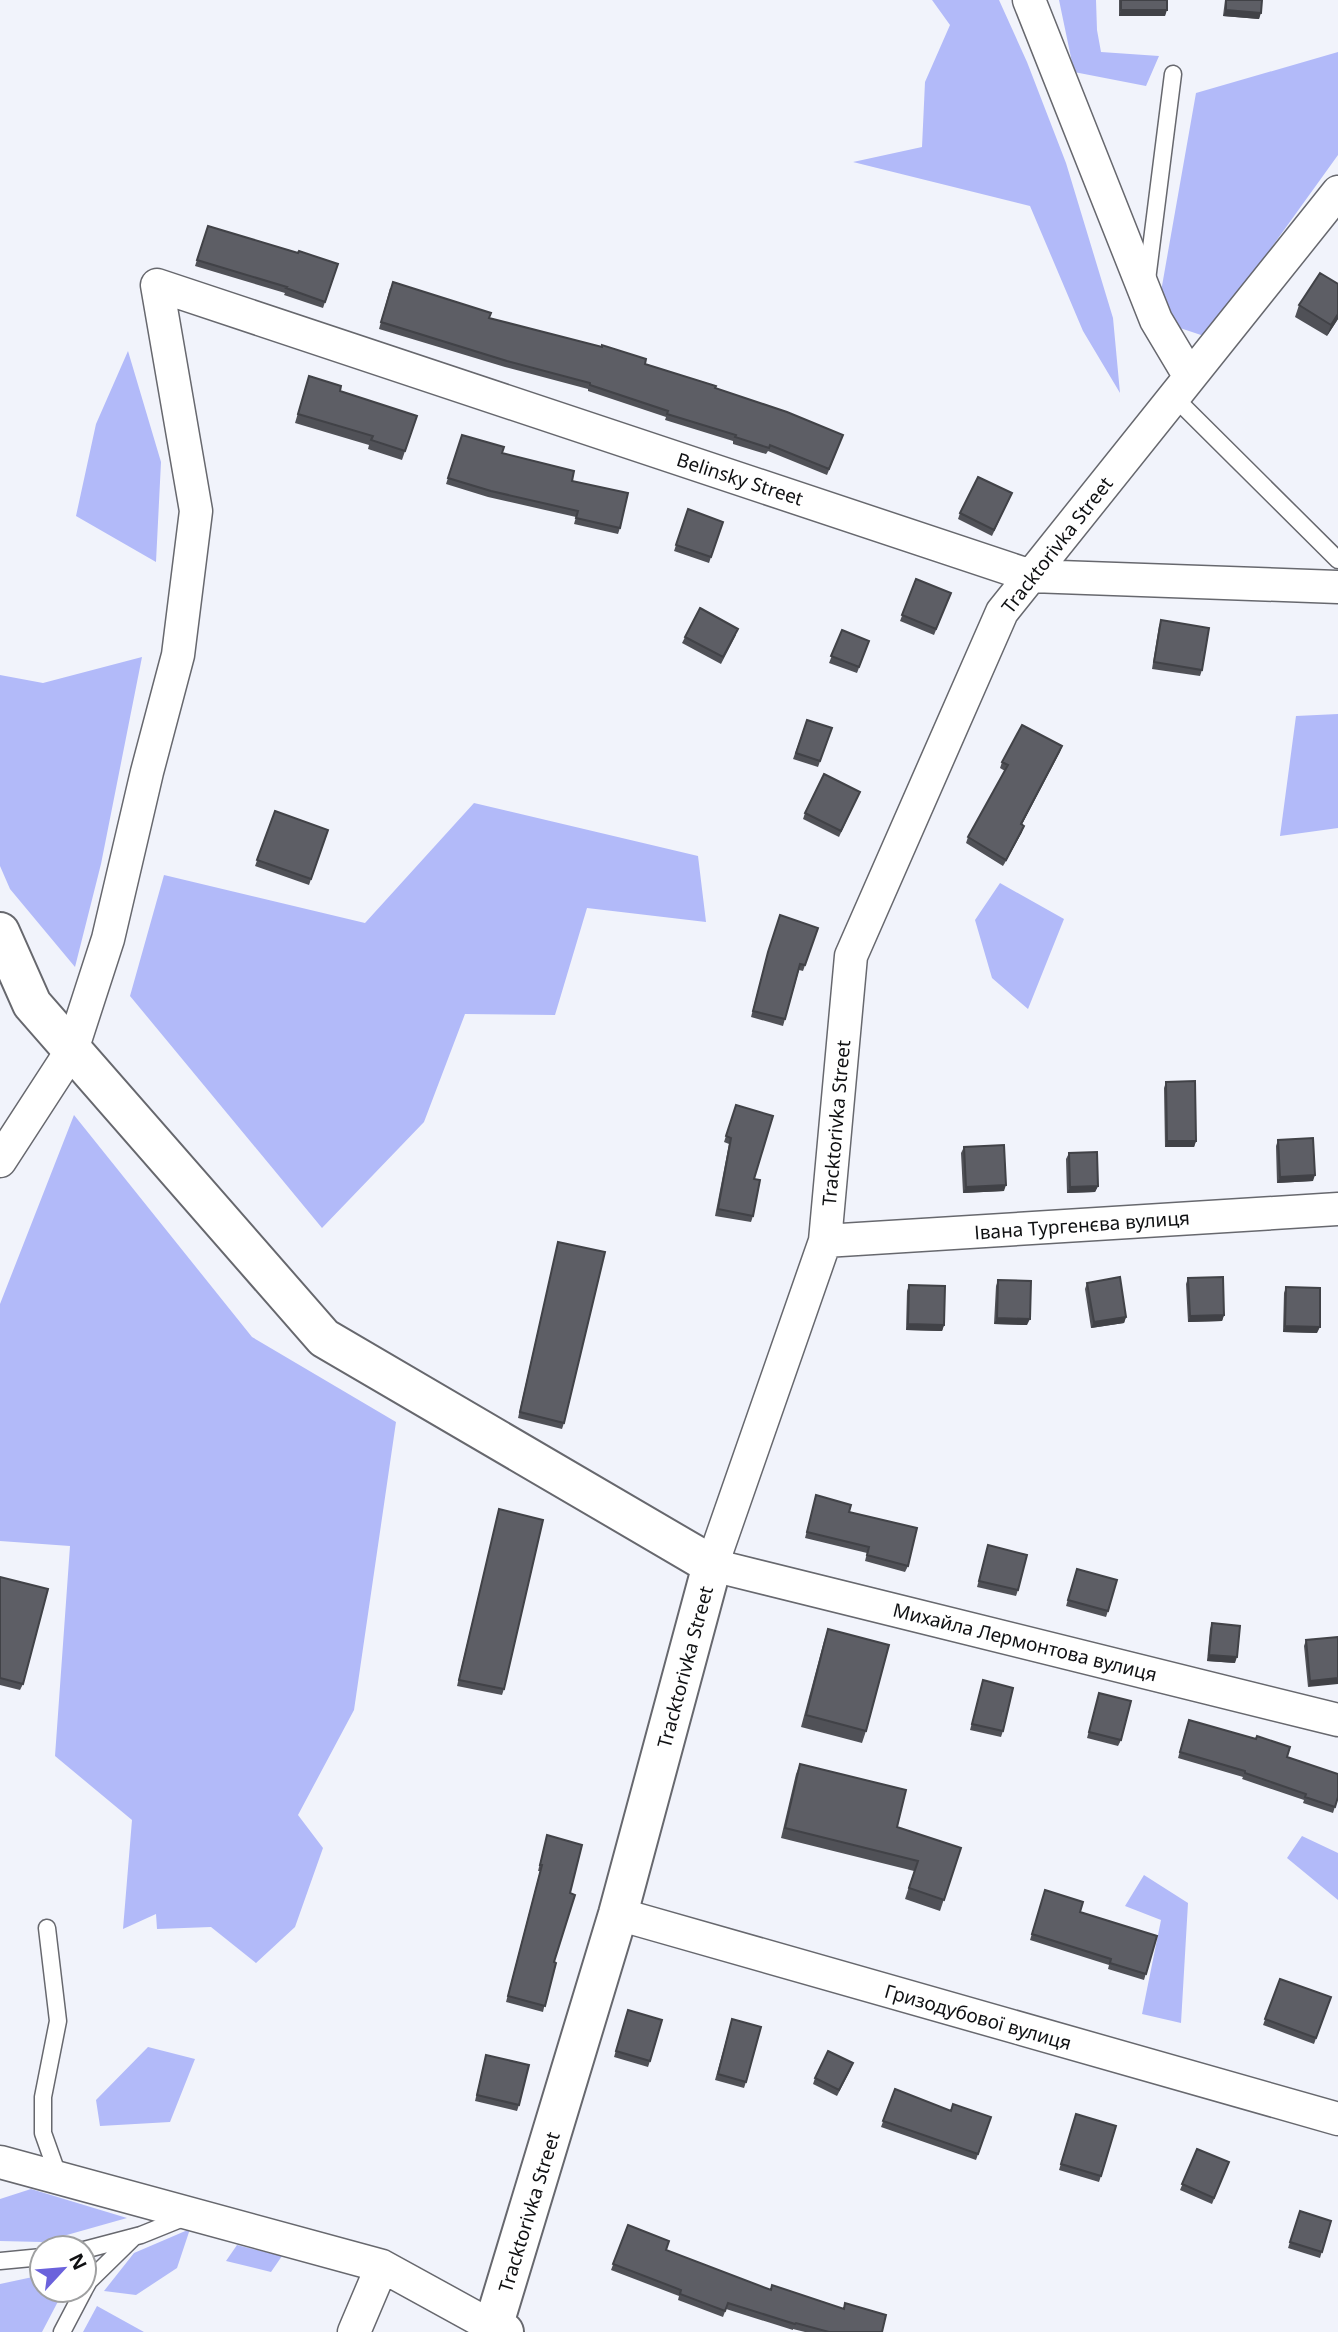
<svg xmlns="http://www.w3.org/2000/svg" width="1338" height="2332" font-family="'Noto Sans',sans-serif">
	<rect width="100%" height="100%" fill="#f1f3fb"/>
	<path fill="#b2baf9" d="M 932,0 L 999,0 L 1027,62 L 1066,163 L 1113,318 L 1120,393 L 1083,331 L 1030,206 L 853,162 L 922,147 L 925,82 L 950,25 Z
		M 1059,0 L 1096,0 L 1097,30 L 1101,52 L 1159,56 L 1146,86 L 1074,72 Z
		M 1338,52 L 1338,155 L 1207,337 L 1156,320 L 1196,93 Z
		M 128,351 L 161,462 L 156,562 L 76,516 L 96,424 Z
		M 142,657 L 101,864 L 75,967 L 10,889 L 0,866 L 0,675 L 43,683 Z
		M 1338,714 L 1338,828 L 1280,836 L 1296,716 Z
		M 474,803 L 698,856 L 706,922 L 587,908 L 555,1015 L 465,1014 L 424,1122 L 322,1228 L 130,996 L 164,875 L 365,923 Z
		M 1000,883 L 1064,919 L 1028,1009 L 992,978 L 975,920 Z
		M 74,1115 L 252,1337 L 396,1422 L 354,1710 L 298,1815 L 323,1848 L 295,1927 L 256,1963 L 211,1927 L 157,1929 L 156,1914 L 123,1929 L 132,1820 L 55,1756 L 70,1546 L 0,1541 L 0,1304 Z
		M 1302,1836 L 1338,1853 L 1338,1900 L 1287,1858 Z
		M 1144,1875 L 1188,1903 L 1181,2023 L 1142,2014 L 1161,1920 L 1125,1906 Z
		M 148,2047 L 195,2059 L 170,2122 L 100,2126 L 96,2100 Z
		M 31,2189 L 127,2218 L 42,2242 L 0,2241 L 0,2199 Z
		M 190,2229 L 177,2268 L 136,2295 L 104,2291 L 134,2253 Z
		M 237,2245 L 282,2256 L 271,2272 L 226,2261 Z
		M 42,2275 L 42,2290 L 64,2290 L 42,2332 L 0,2332 L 0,2284 Z
		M 97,2306 L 144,2332 L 83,2332 Z"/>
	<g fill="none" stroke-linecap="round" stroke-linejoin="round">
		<defs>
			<path id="lane" d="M 1147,280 L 1173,74
				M 1174,397 L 1338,560
				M 47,1928 L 58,2021 L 43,2097 L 43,2133 L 59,2178
				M 84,2250 L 141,2235 L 188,2216
				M 0,2261 L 42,2257
				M 84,2290 L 89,2281 L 133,2238
				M 62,2332 L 84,2290"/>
			<path id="street" d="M 1029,0 L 1156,320 L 1190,377 L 1002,612 L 851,956 L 825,1241 L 712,1565 L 1338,1720
				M 1190,377 L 1338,192
				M 0,1161 L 72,1050 L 108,939 L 147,772 L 178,655 L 196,511 L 157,285 L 1031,576 L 1338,587
				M 825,1241 L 1338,1209
				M 618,1914 L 1338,2119
				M 0,2162 L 382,2266 L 493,2327
				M 354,2332 L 382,2266"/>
			<path id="secondary" d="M 0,932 L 32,1004 L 324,1338 L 712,1565 L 618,1914 L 493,2327 L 504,2332"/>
		</defs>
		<use href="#lane" stroke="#67686e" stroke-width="19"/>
		<use href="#street" stroke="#67686e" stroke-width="35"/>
		<use href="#secondary" stroke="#67686e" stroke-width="42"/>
		<use href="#lane" stroke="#fff" stroke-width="16"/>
		<use href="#street" stroke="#fff" stroke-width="32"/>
		<use href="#secondary" stroke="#fff" stroke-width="38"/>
	</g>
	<path fill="#505157" d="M 1119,0 L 1167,0 L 1165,16 L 1119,16 Z
		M 1225,0 L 1262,0 L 1259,19 L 1223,16 Z
		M 208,226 L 298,253 L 338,264 L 323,308 L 284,295 L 285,293 L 195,266 Z
		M 1338,284 L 1338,319 L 1327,336 L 1295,317 L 1299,305 Z
		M 390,288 L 645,364 L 843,435 L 827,475 L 768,451 L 766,454 L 733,444 L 733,441 L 665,420 L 666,417 L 588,391 L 588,389 L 505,367 L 379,329 Z
		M 309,376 L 340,391 L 417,416 L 402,460 L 368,449 L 369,445 L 295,423 Z
		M 462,435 L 502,453 L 572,481 L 620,528 L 618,534 L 574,524 L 576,517 L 488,497 L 446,484 Z
		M 1012,493 L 992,536 L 958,519 L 960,513 Z
		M 688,509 L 723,522 L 709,563 L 674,551 Z
		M 916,579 L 951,593 L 934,635 L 900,621 Z
		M 1161,620 L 1202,670 L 1200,676 L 1152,669 L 1159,626 Z
		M 842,630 L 869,641 L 857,673 L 829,663 Z
		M 736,635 L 721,664 L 682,643 L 685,637 Z
		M 807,720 L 832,728 L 818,767 L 793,759 Z
		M 1062,746 L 1022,824 L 1022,832 L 1003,866 L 966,843 L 968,837 L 1005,771 L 1000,768 L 1002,762 Z
		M 857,798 L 839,837 L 803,819 L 805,813 Z
		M 275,811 L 328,830 L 309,885 L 255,866 Z
		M 780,915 L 818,928 L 803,971 L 799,970 L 783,1026 L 751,1017 L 766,959 Z
		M 1166,1082 L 1196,1141 L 1194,1147 L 1165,1147 L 1164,1088 Z
		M 736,1105 L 754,1179 L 753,1216 L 751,1222 L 715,1216 L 729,1144 L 724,1142 Z
		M 1278,1140 L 1313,1181 L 1277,1183 L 1276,1146 Z
		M 964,1147 L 1004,1191 L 963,1193 L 961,1153 Z
		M 1069,1153 L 1098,1186 L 1095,1192 L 1067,1193 L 1066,1159 Z
		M 558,1242 L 564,1423 L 562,1429 L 518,1418 Z
		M 1188,1278 L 1224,1315 L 1222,1321 L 1188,1322 L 1186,1284 Z
		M 998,1280 L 1027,1325 L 994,1324 L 996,1286 Z
		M 1087,1283 L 1126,1317 L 1124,1323 L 1091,1328 L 1085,1289 Z
		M 909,1285 L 944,1325 L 942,1331 L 906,1330 L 907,1291 Z
		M 1286,1287 L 1317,1333 L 1283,1332 L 1284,1293 Z
		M 816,1495 L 908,1566 L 905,1572 L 865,1561 L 867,1553 L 805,1538 Z
		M 499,1509 L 504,1689 L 502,1695 L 457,1686 Z
		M 988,1545 L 1018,1590 L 1016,1596 L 977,1587 Z
		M 1075,1575 L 1108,1611 L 1106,1617 L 1066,1606 Z
		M 0,1577 L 23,1684 L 20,1690 L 0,1685 Z
		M 1212,1623 L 1235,1663 L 1207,1661 L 1210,1629 Z
		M 828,1629 L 866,1731 L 862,1743 L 801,1727 L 824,1641 Z
		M 1338,1637 L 1308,1687 L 1304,1646 L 1306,1640 Z
		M 983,1680 L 1003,1731 L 1001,1737 L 970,1730 Z
		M 1099,1693 L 1121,1740 L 1118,1746 L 1087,1738 Z
		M 1187,1726 L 1287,1757 L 1338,1797 L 1333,1813 L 1303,1803 L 1304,1800 L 1242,1779 L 1243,1777 L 1178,1758 Z
		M 800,1764 L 897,1827 L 961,1848 L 940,1911 L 905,1899 L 914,1871 L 781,1838 L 796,1774 Z
		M 547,1835 L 570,1893 L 543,2012 L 506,2002 L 540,1871 L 538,1871 Z
		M 1045,1890 L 1080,1912 L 1157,1936 L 1144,1980 L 1108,1969 L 1109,1965 L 1030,1940 Z
		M 1280,1979 L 1331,1997 L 1314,2044 L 1263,2025 Z
		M 626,2016 L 650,2061 L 648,2067 L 614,2057 Z
		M 732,2019 L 746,2082 L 744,2088 L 715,2080 Z
		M 486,2055 L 519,2105 L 517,2111 L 475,2101 Z
		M 851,2069 L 837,2096 L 813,2084 L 815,2078 Z
		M 895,2089 L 951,2111 L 991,2117 L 976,2160 L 881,2127 Z
		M 1074,2120 L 1101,2176 L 1099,2182 L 1059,2170 Z
		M 1197,2149 L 1229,2162 L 1212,2204 L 1180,2190 Z
		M 1300,2211 L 1331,2221 L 1320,2258 L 1288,2248 Z
		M 628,2225 L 666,2250 L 882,2332 L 805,2332 L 793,2329 L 793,2330 L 726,2309 L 723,2317 L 678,2300 L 679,2296 L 611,2270 Z"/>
	<path fill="#414247" d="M 1121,10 L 1167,10 L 1165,16 L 1119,16 Z
		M 1226,10 L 1261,13 L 1259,19 L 1223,16 Z
		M 1338,314 L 1338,319 L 1327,336 L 1331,325 Z
		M 1062,746 L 1060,752 L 1019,830 L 1021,824 Z
		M 1024,826 L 1022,832 L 1003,866 L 1006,860 Z
		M 1167,1141 L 1196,1141 L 1194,1147 L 1165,1147 Z
		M 1315,1175 L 1313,1181 L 1277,1183 L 1280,1177 Z
		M 1006,1185 L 1004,1191 L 963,1193 L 966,1187 Z
		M 1098,1186 L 1095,1192 L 1067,1193 L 1070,1187 Z
		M 1224,1315 L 1222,1321 L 1188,1322 L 1190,1316 Z
		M 1126,1317 L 1124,1323 L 1091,1328 L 1094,1322 Z
		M 997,1318 L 1030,1319 L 1027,1325 L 994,1324 Z
		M 908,1324 L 944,1325 L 942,1331 L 906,1330 Z
		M 1285,1326 L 1320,1327 L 1317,1333 L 1283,1332 Z
		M 1209,1655 L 1237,1657 L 1235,1663 L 1207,1661 Z
		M 1338,1678 L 1338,1684 L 1308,1687 L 1310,1681 Z"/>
	<path fill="#5d5e65" stroke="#414247" stroke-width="2" d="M 1121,0 L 1167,0 L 1167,10 L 1121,10 Z
		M 1226,0 L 1262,0 L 1261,13 L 1226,10 Z
		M 208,226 L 298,253 L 299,251 L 338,264 L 325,302 L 286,288 L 287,287 L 197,260 Z
		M 1320,273 L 1338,284 L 1338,314 L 1331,325 L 1299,305 Z
		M 393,282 L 491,313 L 489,318 L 602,347 L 602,345 L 646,359 L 645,364 L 716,386 L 715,388 L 787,412 L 843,435 L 829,469 L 770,445 L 769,448 L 735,437 L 736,435 L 667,414 L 668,411 L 590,385 L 590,383 L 507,361 L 381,322 Z
		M 309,376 L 341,386 L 340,391 L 417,416 L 405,451 L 371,440 L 373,436 L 298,414 Z
		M 462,435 L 504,447 L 502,453 L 574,471 L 572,481 L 628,493 L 620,528 L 576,518 L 578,511 L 491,491 L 448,478 Z
		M 978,477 L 1012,493 L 994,530 L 960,513 Z
		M 688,509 L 723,522 L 711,557 L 676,545 Z
		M 916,579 L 951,593 L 936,629 L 902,615 Z
		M 700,608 L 738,629 L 723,657 L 685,637 Z
		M 1161,620 L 1209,628 L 1202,670 L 1154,662 Z
		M 842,630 L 869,641 L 859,667 L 831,656 Z
		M 807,720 L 832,728 L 820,761 L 796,753 Z
		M 1022,725 L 1062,746 L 1021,824 L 1024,826 L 1006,860 L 968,837 L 1008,765 L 1002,762 Z
		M 824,774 L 860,792 L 841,831 L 805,813 Z
		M 275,811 L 328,830 L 311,879 L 257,860 Z
		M 780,915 L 818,928 L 805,965 L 800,964 L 785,1019 L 753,1011 L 768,952 Z
		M 1195,1081 L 1196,1141 L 1167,1141 L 1166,1082 Z
		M 736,1105 L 773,1116 L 754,1179 L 760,1180 L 753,1216 L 718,1209 L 731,1138 L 726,1136 Z
		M 1313,1138 L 1315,1175 L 1280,1177 L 1278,1140 Z
		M 1004,1145 L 1006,1185 L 966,1187 L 964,1147 Z
		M 1097,1152 L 1098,1186 L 1070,1187 L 1069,1153 Z
		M 558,1242 L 605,1252 L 564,1423 L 520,1412 Z
		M 1120,1277 L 1126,1317 L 1094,1322 L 1087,1283 Z
		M 1223,1277 L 1224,1315 L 1190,1316 L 1188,1278 Z
		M 998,1280 L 1031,1281 L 1030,1319 L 997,1318 Z
		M 909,1285 L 945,1286 L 944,1325 L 908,1324 Z
		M 1286,1287 L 1320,1288 L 1320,1327 L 1285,1326 Z
		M 816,1495 L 851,1505 L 849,1512 L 917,1528 L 908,1566 L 867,1555 L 869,1547 L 807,1532 Z
		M 499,1509 L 543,1520 L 504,1689 L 459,1680 Z
		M 988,1545 L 1027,1555 L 1018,1590 L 979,1581 Z
		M 1077,1569 L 1117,1580 L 1108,1611 L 1068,1600 Z
		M 0,1577 L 48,1589 L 23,1684 L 0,1678 Z
		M 1212,1623 L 1240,1626 L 1237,1657 L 1209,1655 Z
		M 828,1629 L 889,1645 L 866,1731 L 806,1715 Z
		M 1338,1637 L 1338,1678 L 1310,1681 L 1306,1640 Z
		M 983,1680 L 1013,1688 L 1003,1731 L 972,1724 Z
		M 1099,1693 L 1131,1701 L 1121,1740 L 1089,1732 Z
		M 1189,1720 L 1256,1739 L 1257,1736 L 1290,1747 L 1287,1757 L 1338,1774 L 1338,1797 L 1335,1807 L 1305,1797 L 1306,1794 L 1245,1773 L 1245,1771 L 1180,1752 Z
		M 800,1764 L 906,1790 L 897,1827 L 961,1848 L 944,1900 L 909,1888 L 918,1861 L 785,1828 Z
		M 547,1835 L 582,1845 L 570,1893 L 575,1895 L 554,1962 L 556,1963 L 545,2006 L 508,1996 L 542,1865 L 540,1865 Z
		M 1045,1890 L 1083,1902 L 1080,1912 L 1157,1936 L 1146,1974 L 1110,1963 L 1111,1959 L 1032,1934 Z
		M 1280,1979 L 1331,1997 L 1316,2038 L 1265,2019 Z
		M 628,2010 L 662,2020 L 650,2061 L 616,2051 Z
		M 732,2019 L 761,2027 L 746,2082 L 718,2074 Z
		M 828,2051 L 853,2063 L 839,2090 L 815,2078 Z
		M 486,2055 L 529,2065 L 519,2105 L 477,2095 Z
		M 895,2089 L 951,2111 L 953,2104 L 991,2117 L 978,2154 L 883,2121 Z
		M 1076,2114 L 1116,2126 L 1101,2176 L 1061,2164 Z
		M 1197,2149 L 1229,2162 L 1214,2198 L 1182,2184 Z
		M 1300,2211 L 1331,2221 L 1322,2252 L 1290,2242 Z
		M 628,2225 L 669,2241 L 666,2250 L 771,2290 L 772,2285 L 844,2309 L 845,2303 L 886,2315 L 882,2332 L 829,2332 L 796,2323 L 795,2324 L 728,2303 L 725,2311 L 680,2294 L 681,2290 L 613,2264 Z"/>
	<g text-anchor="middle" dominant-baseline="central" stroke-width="7" stroke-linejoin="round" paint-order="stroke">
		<g font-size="19" fill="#101113" stroke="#fff">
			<text transform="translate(740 479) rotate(18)">Belinsky Street</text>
			<text transform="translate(1057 545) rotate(-52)">Tracktorivka Street</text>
			<text transform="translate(836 1123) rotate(-85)">Tracktorivka Street</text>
			<text transform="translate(1082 1225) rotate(-4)">Івана Тургенєва вулиця</text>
			<text transform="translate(1025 1642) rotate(14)">Михайла Лермонтова вулиця</text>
			<text transform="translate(685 1667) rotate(-75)">Tracktorivka Street</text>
			<text transform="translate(978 2017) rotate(16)">Гризодубової вулиця</text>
			<text transform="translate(529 2212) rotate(-73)">Tracktorivka Street</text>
		</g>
	</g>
	<g transform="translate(63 2269) rotate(64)"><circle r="33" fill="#ffffff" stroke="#9fa0a1" stroke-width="2"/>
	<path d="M0-5L12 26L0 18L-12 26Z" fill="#6b62dc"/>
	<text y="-10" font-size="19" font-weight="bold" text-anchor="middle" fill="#101113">N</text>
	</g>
</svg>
